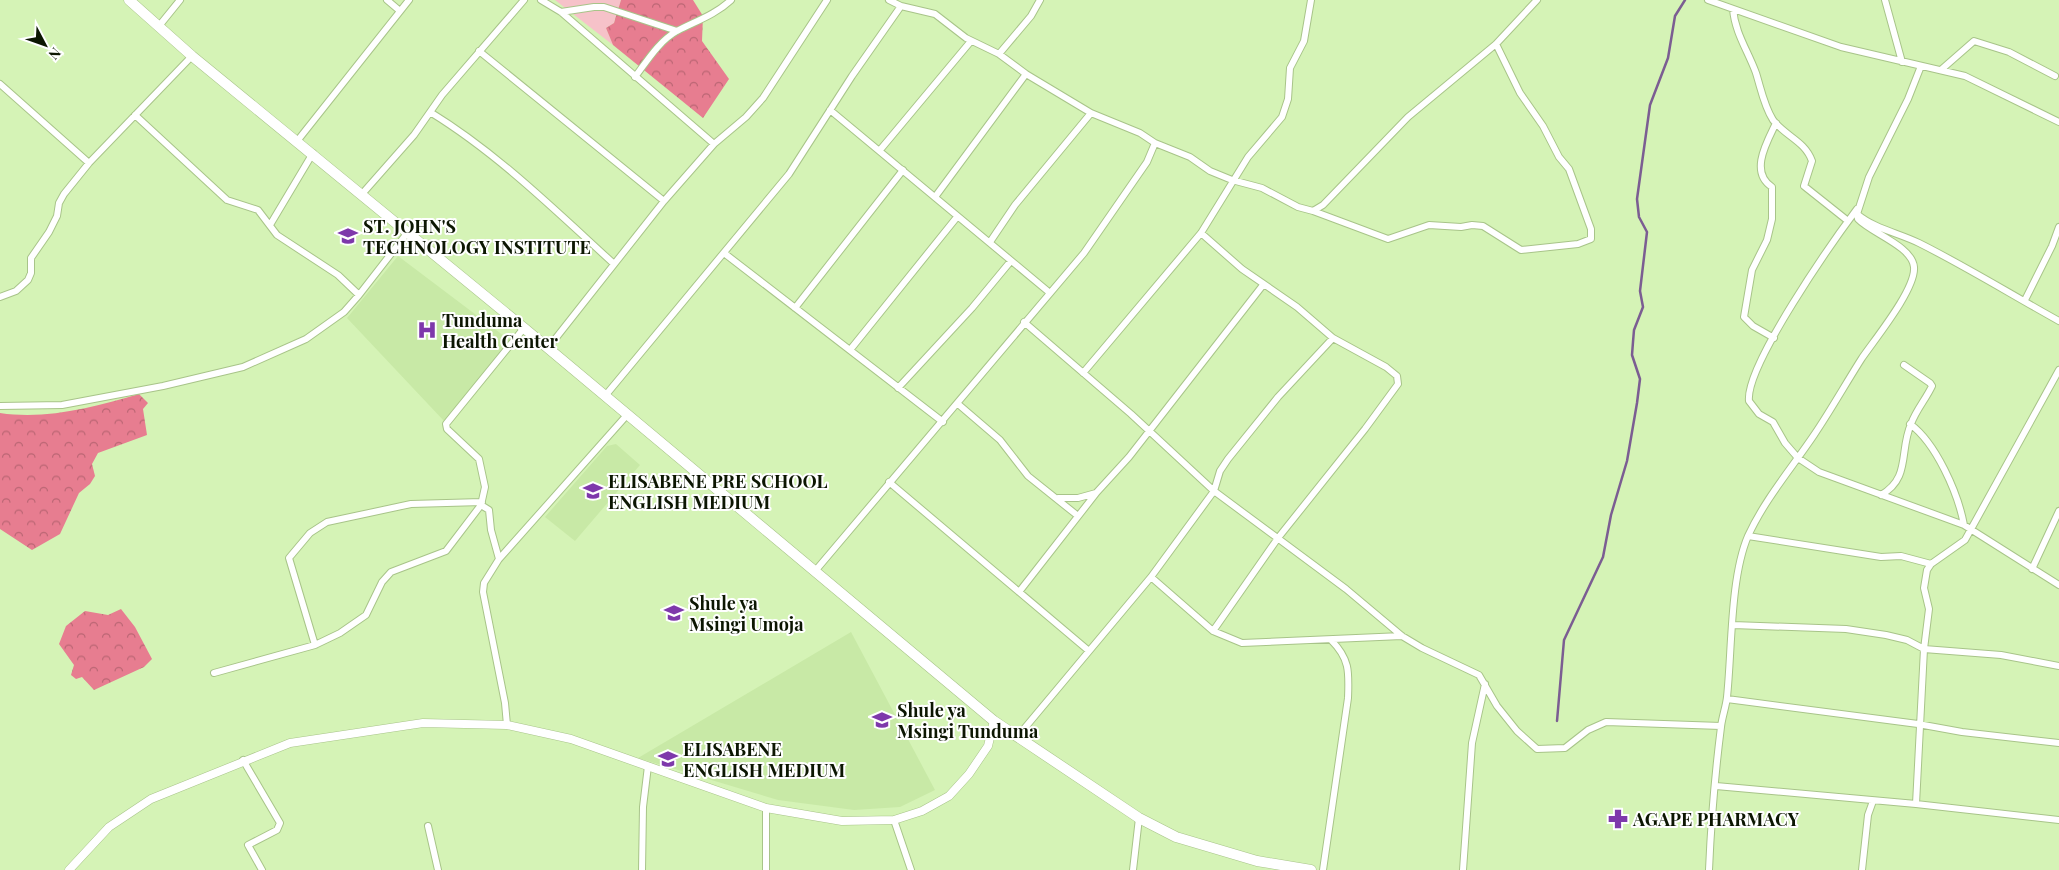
<svg xmlns="http://www.w3.org/2000/svg" width="2059" height="870" font-family="'Playfair Display',serif">
	<defs>
		<pattern id="forest-crowns" width="20" height="18" patternUnits="userSpaceOnUse" patternTransform="scale(1.25)"><rect width="20" height="18" fill="#e77d90"/><path d="M2 6a3 3 0 1 1 6 0M12 15a3 3 0 1 1 6 0" fill="none" stroke="#ba6573"/></pattern>
	</defs>
	<rect width="100%" height="100%" fill="#d5f3b6"/>
	<path fill="#c8e9a6" d="M 398,256 L 512,342 L 444,421 L 347,318 Z
		M 616,444 L 640,465 L 575,541 L 545,517 L 607,446 Z
		M 851,632 L 935,790 L 900,807 L 854,810 L 778,800 L 638,758 Z"/>
	<path fill="#f6c2c9" d="M 555,0 L 621,0 L 614,23 L 606,28 L 613,45 Z"/>
	<path fill="url(#forest-crowns)" d="M 621,0 L 693,0 L 703,16 L 702,41 L 729,79 L 703,118 L 613,45 L 606,28 L 614,23 Z
		M 139,394 L 148,403 L 143,409 L 147,435 L 98,453 L 92,464 L 95,476 L 90,484 L 79,493 L 60,534 L 32,550 L 0,529 L 0,413 C 47,420 94,407 139,394 Z
		M 121,609 L 135,627 L 152,659 L 144,667 L 94,690 L 82,677 L 76,679 L 71,675 L 74,665 L 59,644 L 66,626 L 85,611 L 108,615 Z"/>
	<g fill="none" stroke-linecap="round" stroke-linejoin="round">
		<path stroke="#7b5d92" stroke-width="2.5" d="M 1557,721 L 1564,640 L 1603,557 L 1611,515 L 1627,461 L 1637,403 L 1640,379 L 1632,355 L 1633,342 L 1634,330 L 1643,307 L 1640,291 L 1647,232 L 1639,217 L 1637,199 L 1650,105 L 1668,58 L 1675,16 L 1685,0"/>
		<defs>
			<path id="minor" d="M 387,0 L 400,11
				M 541,0 L 561,12 L 714,144
				M 889,0 L 901,6 L 935,14 L 966,38 L 999,54 L 1026,74 L 1091,113 L 1140,133 L 1155,143 L 1190,157 L 1210,171 L 1232,180 L 1262,188 L 1298,207 L 1313,211 L 1323,205 L 1408,117 L 1496,44 L 1537,0
				M 1708,0 L 1841,47 L 1965,76 L 2059,122
				M 1885,0 L 1902,62
				M 1733,9 C 1735,33 1748,51 1756,73 C 1761,89 1764,106 1773,120 C 1785,136 1805,141 1812,161 L 1804,186 L 1848,221
				M 561,12 L 594,7 L 604,7 L 677,31
				M 159,26 L 180,0
				M 479,51 L 664,201
				M 999,54 L 1031,16 L 1040,0
				M 1921,66 L 1908,99 L 1869,177 L 1857,214 C 1875,229 1899,233 1919,243 C 1967,267 2012,295 2059,321
				M 1942,69 L 1974,41 L 2009,52 L 2055,76
				M 635,77 C 647,61 659,41 677,31 C 696,21 715,15 731,0
				M 0,84 L 89,163
				M 830,110 L 1050,293
				M 430,112 C 497,153 555,210 613,263
				M 135,115 L 227,200 L 258,210 L 277,235 L 338,275 L 359,295
				M 298,140 L 409,0
				M 880,150 L 971,41
				M 362,194 L 414,135 L 442,95 L 524,0
				M 935,197 L 1026,74
				M 1857,209 C 1833,241 1745,366 1749,401 L 1759,414 L 1773,422 L 1785,443 L 1798,458 L 1819,472 L 1964,525 L 2059,585
				M 1313,211 L 1388,239 L 1429,225 L 1461,227 L 1472,225 L 1483,226 L 1521,250 L 1578,244 L 1591,239 L 1591,229 L 1569,169 L 1559,157 L 1543,126 L 1520,93 L 1496,44
				M 270,225 L 313,153
				M 1201,233 L 1242,269 L 1297,307 L 1333,338 L 1386,367 L 1397,376 L 1398,384 L 1365,429 L 1278,538 L 1213,631
				M 990,242 L 1015,205 L 1091,113
				M 724,253 L 943,422
				M 0,297 L 16,291 L 28,280 L 31,273 L 31,258 L 49,232 L 57,216 L 59,203 L 64,194 L 89,163 L 192,56
				M 2025,300 L 2052,246 L 2059,227
				M 795,308 L 903,170
				M 1024,322 L 1131,414 L 1214,491 L 1346,589 L 1402,636 L 1422,648 L 1479,675 L 1497,706 L 1517,731 L 1537,749 L 1565,748 L 1588,730 L 1606,722 L 1721,726
				M 1774,338 L 1753,326 L 1744,317 L 1752,270 L 1767,240 L 1772,219 L 1772,187 C 1749,172 1767,142 1776,123
				M 548,348 L 664,201 L 714,144 L 746,117 L 763,98 L 827,0
				M 850,350 L 957,217
				M 1083,373 L 1201,233 L 1248,157 L 1282,117 L 1288,99 L 1290,68 L 1304,41 L 1311,0
				M 898,388 L 972,308 L 1010,262
				M 605,396 L 789,174 L 852,76 L 901,6
				M 958,404 L 1000,440 L 1028,476 L 1078,516
				M 0,406 L 62,405 L 163,386 L 243,367 L 306,339 L 344,312 L 359,295 L 408,232
				M 1910,424 C 1936,443 1958,493 1964,525
				M 889,482 L 1089,651
				M 1881,495 C 1911,478 1899,451 1911,424 C 1916,410 1926,399 1932,386 L 1930,383 L 1904,365
				M 1058,498 L 1078,498 L 1096,493
				M 481,505 L 489,510 L 491,530 L 499,559
				M 1748,536 L 1881,557 L 1901,556 L 1931,564
				M 2032,569 L 2059,511
				M 816,570 L 1084,253 L 1147,162 L 1155,143
				M 1151,577 L 1214,491 L 1220,471 L 1228,459 L 1278,397 L 1333,338
				M 1019,592 L 1097,492 L 1129,457 L 1263,285
				M 1733,625 L 1846,629 L 1886,635 L 1907,640 L 1924,649 L 2001,655 L 2059,666
				M 315,645 L 289,558 L 310,533 L 327,522 L 411,504 L 482,502
				M 214,673 L 315,645 L 340,633 L 366,615 L 382,582 L 391,572 L 446,551 L 481,505 L 485,487 L 479,459 L 447,429 L 446,424 L 524,328
				M 1727,699 L 1918,724 L 1962,732 L 2059,743
				M 507,725 L 505,703 L 483,592 L 484,583 L 499,559 L 627,415
				M 1018,736 L 1151,577 L 1213,631 L 1242,643 L 1402,636
				M 243,760 L 280,823 L 277,830 L 248,845 L 262,870
				M 1716,786 L 1916,804 L 2059,820
				M 1916,804 L 1924,649 L 1929,609 L 1924,588 L 1927,570 L 1931,564 L 1965,540 L 2059,370
				M 766,808 L 766,870
				M 894,820 L 911,870
				M 428,826 L 438,870
				M 642,870 L 643,807 L 648,766
				M 1133,870 L 1139,818
				M 1323,870 L 1348,698 C 1349,672 1350,659 1331,640
				M 1463,870 L 1472,743 L 1485,684
				M 1709,870 C 1711,823 1715,774 1721,727 C 1722,717 1726,707 1727,697 C 1732,651 1730,578 1748,536 C 1765,499 1791,469 1814,435 C 1831,410 1846,383 1862,358 C 1875,339 1916,289 1914,267 C 1912,246 1871,233 1858,219 L 1857,214
				M 1862,870 L 1868,815 L 1873,801"/>
			<path id="tertiary" d="M 69,870 L 109,827 L 151,799 L 290,743 L 330,737 L 423,723 L 507,725 L 571,739 L 766,808 L 842,821 L 894,820 L 922,811 L 949,796 L 969,774 L 988,746 L 994,721"/>
			<path id="trunk" d="M 129,0 L 192,56 L 524,328 L 994,721 L 1139,818 L 1176,837 L 1257,861 L 1311,870"/>
		</defs>
		<use href="#minor" stroke="#a8c489" stroke-width="8"/>
		<use href="#tertiary" stroke="#a8c489" stroke-width="9"/>
		<use href="#trunk" stroke="#a8c489" stroke-width="11"/>
		<use href="#minor" stroke="#fff" stroke-width="6"/>
		<use href="#tertiary" stroke="#fff" stroke-width="8"/>
		<use href="#trunk" stroke="#fff" stroke-width="10"/>
	</g>
	<defs>
		<symbol id="university-bare" viewBox="-9 -9 18 18"><path d="M0-5L7-2L0 1L-7-2ZM-4 1L0 2.5L4 1V4Q0 6-4 4Z" fill="#7e38ab" stroke="#fff" stroke-width="2.5" paint-order="stroke"/></symbol>
		<symbol id="hospital-bare" viewBox="-9 -9 18 18"><path d="M-5-5h3v3.5h4V-5h3V5h-3V1.5h-4V5h-3Z" fill="#7e38ab" stroke="#fff" stroke-width="2.5" paint-order="stroke"/></symbol>
		<symbol id="school-bare" viewBox="-9 -9 18 18"><path d="M0-5L7-2L0 1L-7-2ZM-4 1L0 2.5L4 1V4Q0 6-4 4Z" fill="#7e38ab" stroke="#fff" stroke-width="2.5" paint-order="stroke"/></symbol>
		<symbol id="pharmacy-bare" viewBox="-9 -9 18 18"><path d="M-2-6h4v4h4v4h-4v4h-4v-4h-4v-4h4Z" fill="#7e38ab" stroke="#fff" stroke-width="2.5" paint-order="stroke"/></symbol>
	</defs>
	<g fill-rule="evenodd">
		<use href="#university-bare" x="334" y="222" width="28" height="28"/>
		<use href="#hospital-bare" x="413" y="316" width="28" height="28"/>
		<use href="#school-bare" x="579" y="477" width="28" height="28"/>
		<use href="#school-bare" x="660" y="599" width="28" height="28"/>
		<use href="#school-bare" x="868" y="706" width="28" height="28"/>
		<use href="#school-bare" x="654" y="745" width="28" height="28"/>
		<use href="#pharmacy-bare" x="1604" y="805" width="28" height="28"/>
	</g>
	<g text-anchor="middle" dominant-baseline="central" stroke-width="4" stroke-linejoin="round" paint-order="stroke">
		<g font-size="18" font-weight="bold" fill="#0c1602" stroke="#fff" text-anchor="start">
			<text x="363" y="226">ST. JOHN'S<tspan x="363" dy="21">TECHNOLOGY INSTITUTE</tspan></text>
			<text x="442" y="320">Tunduma<tspan x="442" dy="21">Health Center</tspan></text>
			<text x="608" y="481">ELISABENE PRE SCHOOL<tspan x="608" dy="21">ENGLISH MEDIUM</tspan></text>
			<text x="689" y="603">Shule ya<tspan x="689" dy="21">Msingi Umoja</tspan></text>
			<text x="897" y="710">Shule ya<tspan x="897" dy="21">Msingi Tunduma</tspan></text>
			<text x="683" y="749">ELISABENE<tspan x="683" dy="21">ENGLISH MEDIUM</tspan></text>
			<text x="1633" y="819">AGAPE PHARMACY</text>
		</g>
	</g>
	<g transform="translate(45 45) rotate(131)" stroke="#ffffff" stroke-width="4" paint-order="stroke">
	<path d="M0-4L9 19L0 12L-9 19Z" fill="#0c1602"/>
	<text y="-8" font-size="14" font-weight="bold" text-anchor="middle" fill="#0c1602">N</text>
	</g>
</svg>
